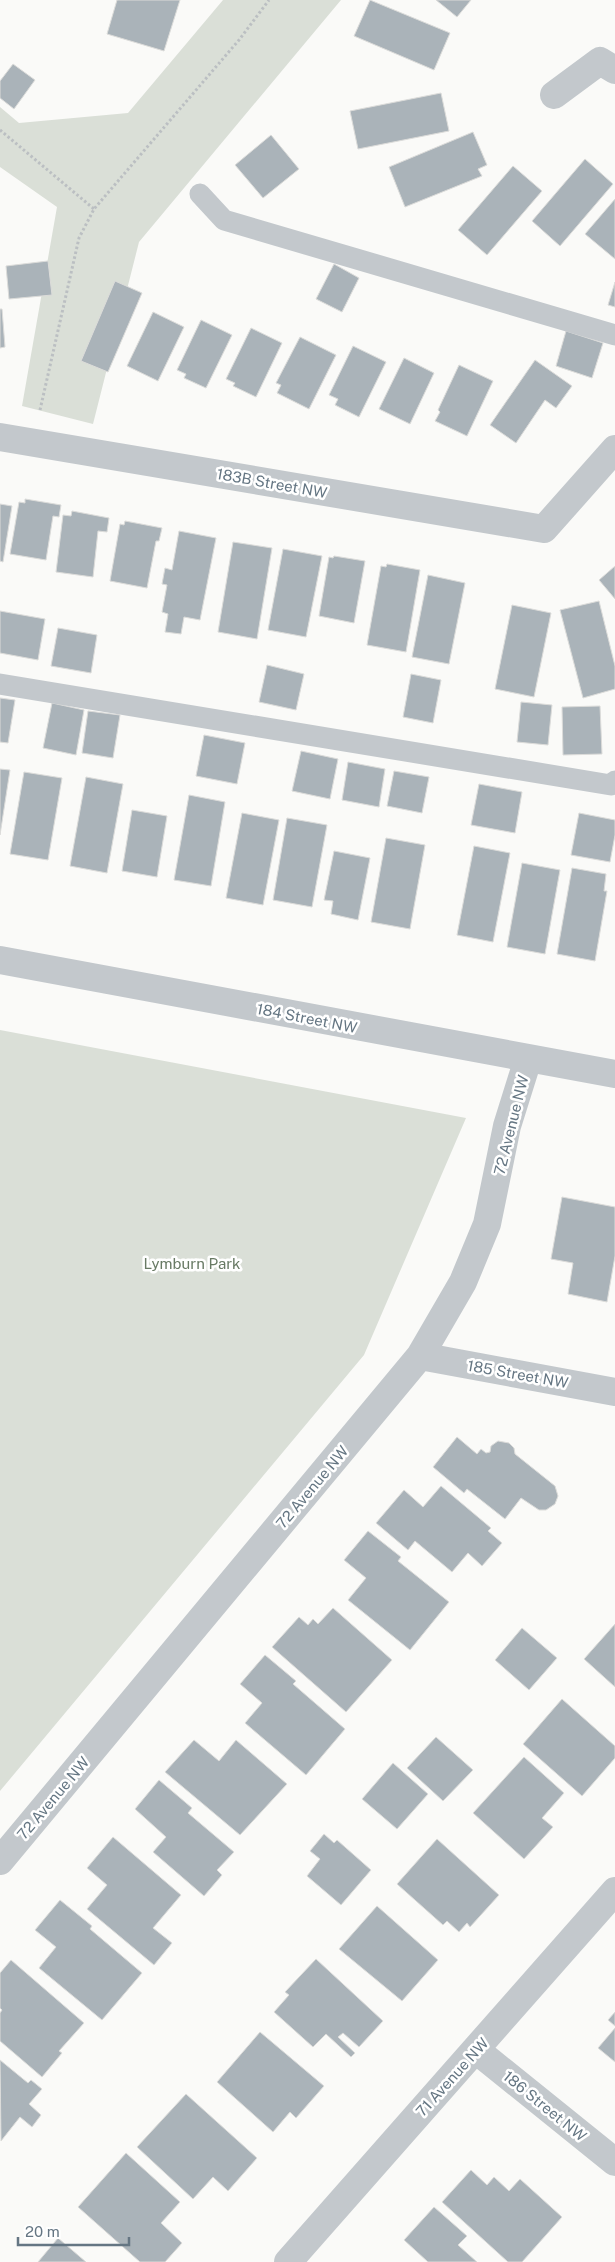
<svg xmlns="http://www.w3.org/2000/svg" width="615" height="2262" font-family="'Public Sans',sans-serif">
	<rect width="100%" height="100%" fill="#fafaf8"/>
	<path fill="#dadfd7" d="M 223,0 L 341,0 L 139,242 L 93,424 L 22,406 L 57,207 L 0,167 L 0,107 L 19,123 L 128,113 Z
		M 0,1030 L 466,1118 L 364,1355 L 0,1791 Z"/>
	<path fill="#aab3b9" stroke="#dcdcda" d="M 117,0 L 180,0 L 164,51 L 107,34 Z
		M 370,0 L 450,33 L 434,70 L 354,36 Z
		M 436,0 L 471,0 L 457,17 Z
		M 13,64 L 35,80 L 14,109 L 0,98 L 0,81 Z
		M 441,93 L 449,131 L 358,149 L 350,111 Z
		M 473,132 L 487,165 L 478,169 L 482,176 L 405,207 L 389,167 Z
		M 271,135 L 299,169 L 263,198 L 235,165 Z
		M 585,159 L 613,184 L 560,246 L 532,221 Z
		M 513,166 L 542,191 L 487,255 L 458,230 Z
		M 615,199 L 615,259 L 585,234 Z
		M 48,261 L 52,295 L 9,299 L 6,266 Z
		M 334,264 L 359,278 L 342,312 L 316,299 Z
		M 115,281 L 142,293 L 108,372 L 81,361 Z
		M 615,282 L 615,307 L 608,305 Z
		M 0,309 L 2,309 L 5,347 L 0,348 Z
		M 153,312 L 184,327 L 158,381 L 127,366 Z
		M 201,320 L 232,335 L 206,388 L 184,378 L 186,374 L 177,370 Z
		M 251,328 L 282,343 L 256,397 L 233,386 L 235,383 L 226,379 Z
		M 566,331 L 603,343 L 592,378 L 556,366 Z
		M 300,337 L 336,355 L 309,409 L 277,393 L 281,385 L 276,383 Z
		M 353,346 L 386,362 L 359,417 L 335,405 L 338,399 L 329,395 Z
		M 404,358 L 434,373 L 410,424 L 379,409 Z
		M 535,360 L 572,386 L 556,408 L 545,400 L 516,443 L 490,425 Z
		M 459,365 L 493,381 L 467,436 L 435,421 L 440,412 L 438,410 Z
		M 25,499 L 61,505 L 59,517 L 53,516 L 46,560 L 10,554 L 19,502 L 25,503 Z
		M 0,504 L 12,506 L 3,562 L 0,561 Z
		M 72,511 L 109,518 L 107,532 L 98,531 L 93,577 L 56,572 L 63,515 L 71,516 Z
		M 125,521 L 162,528 L 159,541 L 156,541 L 147,588 L 110,581 L 120,524 L 124,525 Z
		M 179,531 L 216,538 L 200,620 L 184,617 L 181,634 L 165,632 L 168,614 L 162,612 L 167,585 L 162,584 L 165,568 L 172,570 Z
		M 233,542 L 272,548 L 257,639 L 218,632 Z
		M 283,549 L 322,556 L 306,637 L 268,630 Z
		M 334,556 L 365,561 L 354,623 L 319,616 L 329,557 L 333,558 Z
		M 387,564 L 420,570 L 406,652 L 367,645 L 381,566 L 386,567 Z
		M 615,566 L 615,599 L 599,580 Z
		M 428,575 L 465,583 L 449,664 L 412,657 Z
		M 599,601 L 615,666 L 615,689 L 583,698 L 560,610 Z
		M 512,605 L 551,613 L 534,697 L 495,689 Z
		M 0,611 L 45,619 L 38,660 L 0,653 Z
		M 58,628 L 97,635 L 91,673 L 51,666 Z
		M 267,665 L 304,674 L 296,710 L 259,702 Z
		M 411,674 L 441,680 L 433,723 L 403,717 Z
		M 0,698 L 15,700 L 8,743 L 0,742 Z
		M 521,702 L 552,705 L 548,745 L 517,742 Z
		M 52,703 L 84,710 L 76,755 L 43,748 Z
		M 600,706 L 602,754 L 563,755 L 562,707 Z
		M 88,711 L 120,715 L 113,758 L 82,753 Z
		M 204,735 L 245,743 L 237,784 L 196,776 Z
		M 301,751 L 338,759 L 330,799 L 292,791 Z
		M 348,762 L 385,769 L 379,807 L 342,800 Z
		M 0,769 L 10,770 L 0,835 Z
		M 394,771 L 429,777 L 422,813 L 387,806 Z
		M 24,772 L 62,778 L 48,860 L 10,854 Z
		M 86,777 L 123,784 L 107,873 L 70,866 Z
		M 479,784 L 522,792 L 515,833 L 471,825 Z
		M 189,795 L 225,802 L 211,886 L 174,880 Z
		M 132,810 L 167,816 L 157,877 L 122,871 Z
		M 242,813 L 279,820 L 263,905 L 226,898 Z
		M 579,813 L 615,820 L 615,835 L 610,862 L 571,855 Z
		M 287,818 L 327,825 L 312,907 L 273,900 Z
		M 386,838 L 425,845 L 410,929 L 371,922 Z
		M 474,846 L 510,853 L 493,942 L 457,935 Z
		M 334,851 L 370,858 L 358,920 L 331,914 L 333,901 L 324,900 Z
		M 522,863 L 560,870 L 545,954 L 507,947 Z
		M 572,868 L 606,874 L 604,891 L 607,891 L 595,961 L 557,954 Z
		M 562,1197 L 615,1207 L 615,1256 L 607,1302 L 568,1294 L 573,1263 L 551,1259 Z
		M 457,1437 L 477,1454 L 481,1449 L 486,1453 L 490,1452 L 491,1446 L 498,1441 L 509,1443 L 514,1448 L 515,1454 L 555,1486 L 558,1496 L 555,1504 L 546,1510 L 539,1510 L 521,1498 L 505,1519 L 467,1489 L 464,1493 L 433,1467 Z
		M 441,1486 L 491,1528 L 488,1531 L 502,1543 L 482,1566 L 468,1553 L 452,1572 L 415,1541 L 408,1550 L 376,1523 L 404,1490 L 423,1507 Z
		M 368,1531 L 401,1557 L 398,1561 L 449,1602 L 410,1650 L 348,1600 L 366,1578 L 344,1560 Z
		M 333,1608 L 392,1660 L 346,1712 L 272,1647 L 299,1617 L 308,1625 L 313,1619 L 318,1624 Z
		M 615,1624 L 615,1687 L 584,1659 Z
		M 522,1628 L 557,1658 L 529,1690 L 495,1660 Z
		M 265,1655 L 296,1681 L 293,1684 L 345,1729 L 306,1775 L 245,1723 L 262,1703 L 240,1684 Z
		M 562,1699 L 615,1746 L 615,1758 L 582,1796 L 523,1744 Z
		M 436,1737 L 473,1770 L 443,1801 L 407,1768 Z
		M 194,1740 L 219,1761 L 236,1740 L 287,1784 L 240,1835 L 165,1772 Z
		M 524,1757 L 564,1793 L 542,1818 L 553,1827 L 524,1859 L 473,1813 Z
		M 393,1763 L 428,1794 L 397,1829 L 362,1799 Z
		M 159,1780 L 192,1808 L 188,1813 L 234,1852 L 217,1870 L 222,1875 L 204,1896 L 153,1852 L 166,1837 L 135,1809 Z
		M 324,1834 L 334,1843 L 337,1840 L 371,1870 L 341,1905 L 307,1876 L 320,1859 L 310,1851 Z
		M 113,1837 L 181,1895 L 153,1928 L 172,1943 L 154,1965 L 87,1909 L 107,1885 L 87,1868 Z
		M 437,1839 L 499,1895 L 470,1927 L 467,1923 L 459,1932 L 447,1921 L 443,1925 L 397,1884 Z
		M 60,1900 L 92,1926 L 90,1929 L 142,1973 L 102,2020 L 39,1968 L 56,1947 L 35,1930 Z
		M 377,1906 L 438,1960 L 402,2001 L 339,1949 Z
		M 316,1959 L 383,2021 L 359,2047 L 343,2033 L 338,2037 L 355,2053 L 351,2057 L 326,2034 L 313,2047 L 274,2012 L 289,1995 L 285,1992 Z
		M 11,1960 L 84,2023 L 59,2051 L 62,2053 L 42,2077 L 0,2041 L 0,2013 L 2,2010 L 0,2008 L 0,1973 Z
		M 615,2012 L 615,2026 L 608,2020 Z
		M 615,2028 L 615,2062 L 598,2048 Z
		M 260,2032 L 324,2086 L 296,2118 L 290,2112 L 273,2132 L 217,2082 Z
		M 0,2060 L 28,2083 L 31,2080 L 42,2089 L 29,2104 L 41,2115 L 32,2127 L 20,2117 L 1,2141 Z
		M 186,2094 L 257,2158 L 228,2191 L 213,2177 L 193,2199 L 137,2147 Z
		M 126,2153 L 180,2202 L 161,2223 L 182,2243 L 165,2262 L 140,2262 L 78,2207 Z
		M 471,2170 L 487,2185 L 494,2177 L 509,2191 L 520,2179 L 562,2217 L 522,2262 L 508,2262 L 442,2202 Z
		M 434,2207 L 467,2236 L 458,2245 L 477,2262 L 428,2262 L 404,2240 Z
		M 58,2238 L 86,2262 L 38,2262 Z"/>
	<g fill="none" stroke-linecap="round" stroke-linejoin="round">
		<path stroke="#bbbfc2" stroke-width="3" stroke-dasharray="2.5 2.5" stroke-linecap="butt" d="M 0,130 L 94,209
			M 40,410 L 79,238 L 94,209 L 239,40 L 269,0"/>
		<path stroke="#c3c8cc" stroke-width="21" d="M 200,194 L 224,220 L 615,335
			M 0,684 L 611,785 L 615,781"/>
		<path stroke="#c3c8cc" stroke-width="28" d="M 554,95 L 600,61 L 615,70
			M 0,437 L 544,529 L 615,449
			M 420,1356 L 615,1392
			M 0,1861 L 420,1356 L 463,1282 L 487,1224 L 507,1126 L 528,1059
			M 476,2050 L 615,2162
			M 288,2262 L 615,1891"/>
		<path stroke="#c3c8cc" stroke-width="28" d="M 0,960 L 615,1074"/>
	</g>
	<g text-anchor="middle" dominant-baseline="central" stroke-width="5" stroke-linejoin="round" paint-order="stroke">
		<g font-size="15" fill="#657683" stroke="#fff">
			<text transform="translate(272 483) rotate(10)">183B Street NW</text>
			<text transform="translate(307 1018) rotate(11)">184 Street NW</text>
			<text transform="translate(511 1125) rotate(-76)">72 Avenue NW</text>
			<text transform="translate(518 1374) rotate(10)">185 Street NW</text>
			<text transform="translate(312 1487) rotate(-50)">72 Avenue NW</text>
			<text transform="translate(53 1798) rotate(-50)">72 Avenue NW</text>
			<text transform="translate(452 2077) rotate(-48)">71 Avenue NW</text>
			<text transform="translate(545 2106) rotate(39)">186 Street NW</text>
		</g>
		<g font-size="15" fill="#687a64" stroke="#fff">
			<text x="192" y="1263">Lymburn Park</text>
		</g>
	</g>
	<path d="M18 2237v8h111v-8" fill="none" stroke="#657683" stroke-width="2.5"/>
	<text x="25" y="2237" font-size="15" fill="#657683" stroke="#ffffff" stroke-width="4" paint-order="stroke">20 m</text>
</svg>
